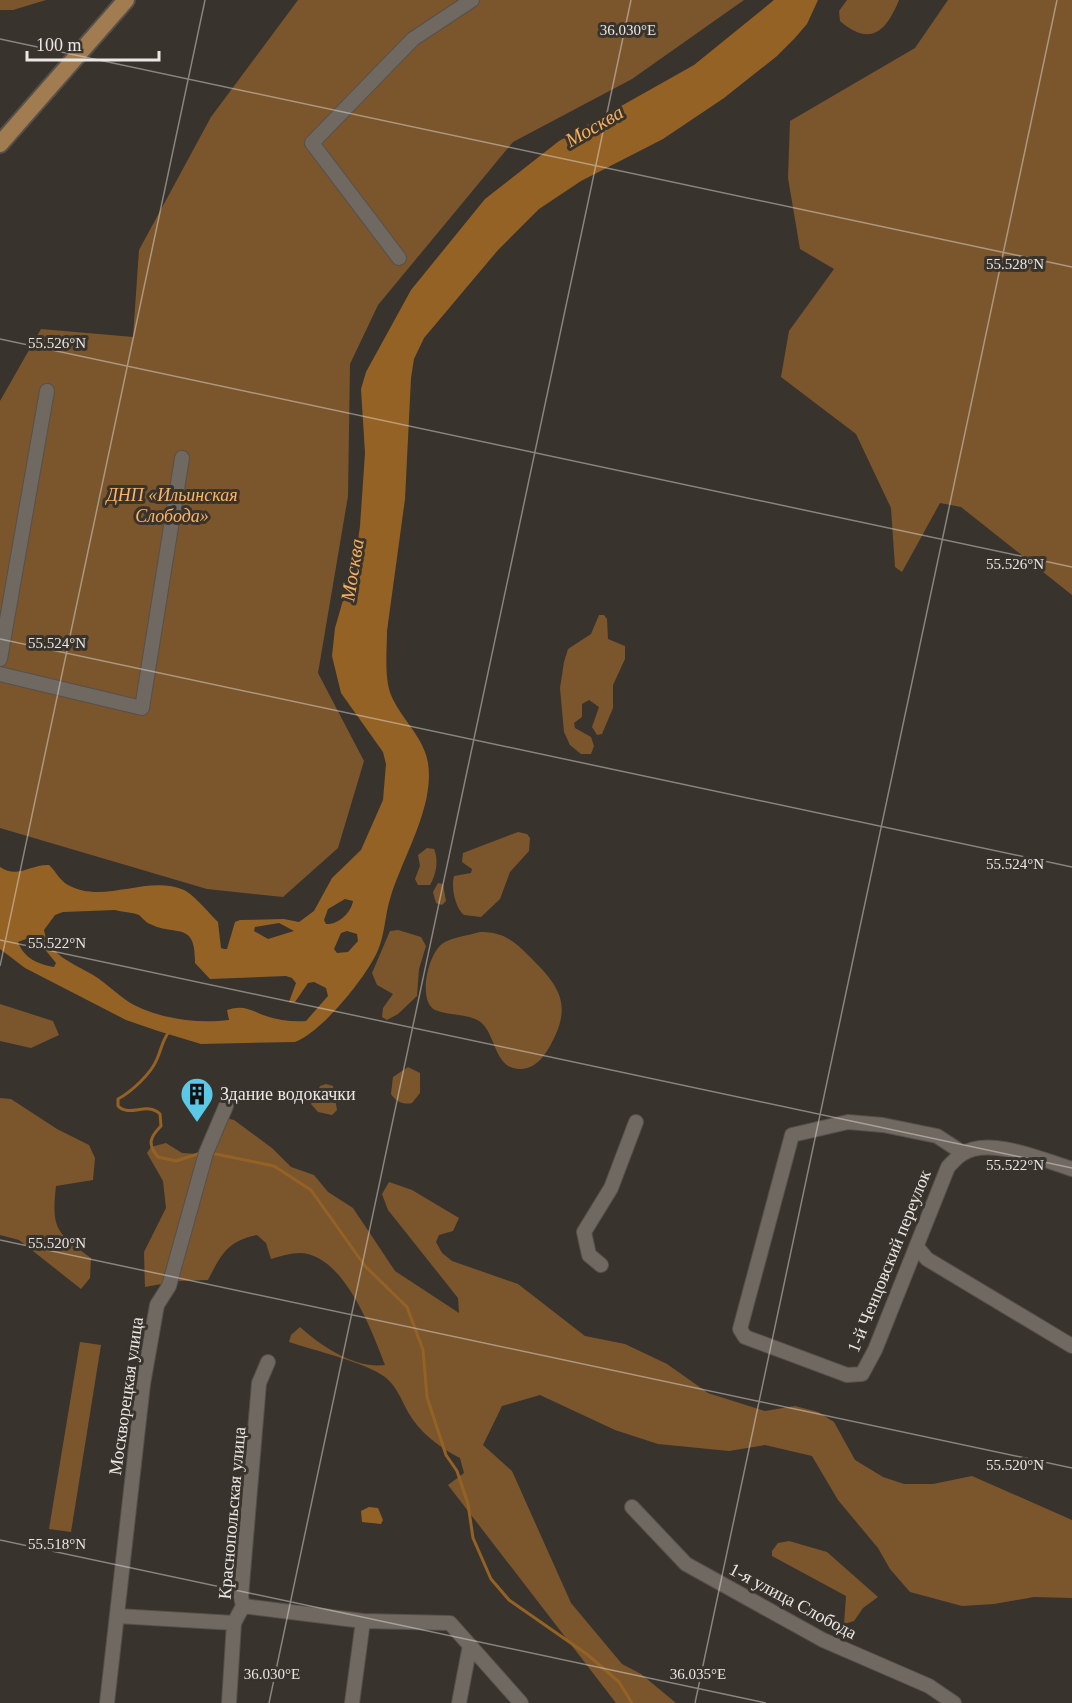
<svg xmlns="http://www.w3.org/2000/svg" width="1072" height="1703" font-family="Georgia,serif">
	<rect width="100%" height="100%" fill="#39332d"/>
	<path fill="#7b562c" d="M 0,0 L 46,0 L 13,10 L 0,10 Z
		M 298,0 L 744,0 L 632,79 L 513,142 L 378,305 L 350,364 L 348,496 L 318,673 L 364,761 L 338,848 L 283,897 L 207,889 L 0,828 L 0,401 L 41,329 L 133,337 L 139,250 L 211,117 Z
		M 847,0 L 899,0 C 886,32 870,47 840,21 L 839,11 Z
		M 948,0 L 1072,0 L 1072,595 L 961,507 L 940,503 L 902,572 L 895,567 L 891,508 L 856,434 L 781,377 L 789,331 L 834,269 L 800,249 L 788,178 L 790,121 L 915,48 Z
		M 599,615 L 604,615 L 607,619 L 608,639 L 625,646 L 625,659 L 613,685 L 613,708 L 602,734 L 597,735 L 592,727 L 599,707 L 589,700 L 582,704 L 582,717 L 574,723 L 575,728 L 591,737 L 594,746 L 591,754 L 581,754 L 570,745 L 564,732 L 560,688 L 564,662 L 568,649 L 591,634 Z
		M 518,832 L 527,834 L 530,838 L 529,851 L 510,872 L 500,899 L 481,917 L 464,915 C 455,908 451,887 454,876 L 471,873 L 472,869 L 462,862 L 463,853 Z
		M 427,848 L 434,849 C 439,860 436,875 430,885 L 418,885 L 415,879 L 420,866 L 418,855 Z
		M 438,883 L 443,884 L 446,901 L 442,905 L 436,903 L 433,892 Z
		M 398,930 L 421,937 L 426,946 L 419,969 L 417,996 L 398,1014 L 387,1020 L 382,1017 L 383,1008 L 393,994 L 377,985 L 372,973 L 390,931 Z
		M 480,932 C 504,932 514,941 530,957 C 559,986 573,1004 551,1044 C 544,1057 536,1068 521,1069 C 493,1070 497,1033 479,1021 C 466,1013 449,1016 435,1010 C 417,1001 428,950 445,942 C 455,937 469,935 480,932 Z
		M 0,1004 L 53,1021 L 59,1035 L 31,1048 L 0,1041 Z
		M 408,1067 L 420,1073 L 420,1093 L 412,1103 C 404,1105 396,1102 391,1094 L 393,1077 Z
		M 326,1084 L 333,1086 L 337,1110 L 332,1115 L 318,1112 L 311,1104 L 320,1086 Z
		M 0,1098 L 11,1099 L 57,1129 L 89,1145 L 95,1158 L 93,1180 L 56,1186 C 51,1230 57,1233 91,1258 L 90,1278 L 81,1289 L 19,1240 L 0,1235 Z
		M 216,1116 L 234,1120 L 272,1148 L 291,1167 L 314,1175 L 328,1192 L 353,1208 L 395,1271 L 459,1313 L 458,1298 L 388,1210 L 382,1194 L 389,1182 L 412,1190 L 459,1218 L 453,1231 L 439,1235 L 436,1242 L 442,1253 L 452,1261 L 518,1284 L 585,1336 L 625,1344 L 667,1364 L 708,1393 L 765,1411 L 795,1406 L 818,1412 L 834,1422 L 855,1460 L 883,1477 L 904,1484 L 933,1484 L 972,1476 L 1072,1520 L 1072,1598 L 1034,1597 L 994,1604 L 962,1606 L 910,1592 L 890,1569 L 878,1548 L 838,1500 L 812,1456 L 765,1445 L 729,1451 L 658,1444 L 615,1430 L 540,1395 L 502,1406 L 483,1445 L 512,1471 L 571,1603 L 622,1664 L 641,1674 L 676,1703 L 616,1703 L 448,1485 L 464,1473 L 460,1458 C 440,1448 419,1432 408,1412 C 401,1399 397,1387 385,1377 C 367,1363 313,1350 289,1342 L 291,1335 L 300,1327 C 321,1346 355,1369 385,1365 C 372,1331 347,1264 308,1254 C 297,1251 282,1256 271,1259 L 266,1243 L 257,1235 C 227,1241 221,1255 208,1280 L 178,1281 L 145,1287 L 144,1252 L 166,1208 L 163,1181 L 147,1153 L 151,1147 L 166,1143 L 182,1153 L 197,1154 Z
		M 80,1342 L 101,1345 L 71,1532 L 49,1529 Z
		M 789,1541 L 827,1552 L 878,1597 L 863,1608 L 854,1621 L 844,1624 L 846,1596 L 772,1556 L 772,1551 L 778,1543 Z"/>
	<path fill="#946225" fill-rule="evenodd" d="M 774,0 L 818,0 L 807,24 L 794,39 L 777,56 L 724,98 L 663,139 L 581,181 L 539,209 L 498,250 L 424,338 L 414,359 L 411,378 L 405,499 L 387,631 C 387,650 384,677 391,695 C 401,719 424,737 428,763 C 435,807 402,858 390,899 C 384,919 385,941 373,960 C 359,985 321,1032 295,1042 L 201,1044 L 158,1031 L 126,1020 L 25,968 L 0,949 L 0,867 C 18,879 31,864 49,865 C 56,871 59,880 68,885 C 104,905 147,874 184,890 C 194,895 209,913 218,922 L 221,948 L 224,949 L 227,949 L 235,922 L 240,920 L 284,919 L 299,922 L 314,911 L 332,878 L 361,850 L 383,800 L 386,764 L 383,752 L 341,693 L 332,656 L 335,628 L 356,555 L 360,526 L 365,453 L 361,389 L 366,372 L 411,290 L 485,199 L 559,141 L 694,65 ZM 345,899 L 353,901 C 351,913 338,925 326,924 L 324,920 L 328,909 ZM 115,910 C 122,912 132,912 139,915 C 143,918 145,922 150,924 C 176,937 196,920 195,963 L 210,979 L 286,976 L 292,978 L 296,983 L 289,1002 L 295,1002 L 308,983 L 314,982 L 326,988 L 328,996 L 306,1021 C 292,1022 276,1020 263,1015 C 248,1009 243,1005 227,1010 L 229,1020 C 198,1024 162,1019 134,1005 C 119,997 107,983 93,975 C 73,963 48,955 44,930 L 55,915 L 63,912 ZM 279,923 L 294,931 L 268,939 L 254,931 L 255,927 ZM 347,931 L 357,934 L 358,941 L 348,952 L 337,953 L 334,949 L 341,933 ZM 34,936 L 56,963 L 54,967 C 37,964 24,958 18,942 Z
		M 369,1507 L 378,1508 L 383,1520 L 381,1524 L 362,1522 L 361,1511 Z"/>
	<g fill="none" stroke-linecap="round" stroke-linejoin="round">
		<path stroke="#946225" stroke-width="3" d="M 168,1033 C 162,1042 161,1050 157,1059 C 151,1074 131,1092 118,1099 L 118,1106 C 130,1118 147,1101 160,1114 L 161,1126 C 150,1137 147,1144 158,1157 L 176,1161 L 201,1153
			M 211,1153 L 274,1166 L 311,1190 L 365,1266 L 407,1307 L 423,1350 L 427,1397 L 446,1455 L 457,1471 L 468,1504 L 473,1538 L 491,1579 L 509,1600 L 588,1655 L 619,1682 L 632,1703"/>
		<defs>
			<path id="minor" d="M 399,258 L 312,143 L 413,39 L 472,0
				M 0,659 L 47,391
				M 0,674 L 142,708 L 182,458
				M 963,1153 L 937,1136 L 883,1125 L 848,1122 L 792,1135 L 740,1329 L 745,1337 L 847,1375 L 862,1374 L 875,1350 L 948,1167 C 952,1163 957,1157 962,1154 C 989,1136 1043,1160 1072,1169
				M 917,1247 L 927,1259 L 1072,1346
				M 601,1265 L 589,1255 L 584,1232 L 611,1188 L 636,1122
				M 632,1507 L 686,1564 L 823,1640 L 929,1686 L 954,1703
				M 243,1606 L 363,1621 L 450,1623 L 521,1703
				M 118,1616 L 234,1623
				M 107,1703 L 143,1384 L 157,1305 L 169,1286 L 206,1153 L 226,1106
				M 229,1703 L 234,1623 L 243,1606 L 241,1597 L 259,1383 L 268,1362
				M 352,1703 L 363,1621
				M 459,1703 L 470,1645"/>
			<path id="major" d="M 0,144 L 126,0"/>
		</defs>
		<use href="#minor" stroke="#56504b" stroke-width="16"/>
		<use href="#major" stroke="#56504b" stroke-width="20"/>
		<use href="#minor" stroke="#706962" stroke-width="14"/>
		<use href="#major" stroke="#a17c50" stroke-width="16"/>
	</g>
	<path fill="none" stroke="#ebe7e3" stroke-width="1.5" stroke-opacity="0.45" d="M 0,39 L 1072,267M 0,339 L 1072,567M 0,639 L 1072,867M 0,940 L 1072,1168M 0,966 L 205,0M 0,1240 L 1072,1468M 0,1540 L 766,1703M 269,1703 L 631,0M 695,1703 L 1057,0"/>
	<defs>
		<symbol id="building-pin" viewBox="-11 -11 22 30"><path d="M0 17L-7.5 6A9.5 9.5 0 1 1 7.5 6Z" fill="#5ac8e6" stroke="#39332d"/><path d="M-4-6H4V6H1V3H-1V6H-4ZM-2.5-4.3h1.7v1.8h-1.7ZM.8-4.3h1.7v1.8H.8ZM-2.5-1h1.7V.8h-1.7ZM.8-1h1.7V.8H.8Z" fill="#111"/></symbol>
	</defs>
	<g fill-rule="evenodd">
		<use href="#building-pin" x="178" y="1075" width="38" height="52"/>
	</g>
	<g text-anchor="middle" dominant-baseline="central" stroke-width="6" stroke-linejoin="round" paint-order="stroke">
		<g font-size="18" font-style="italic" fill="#fdb563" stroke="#39332d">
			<text x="172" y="495">ДНП «Ильинская<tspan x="172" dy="21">Слобода»</tspan></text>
		</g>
		<g font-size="18" fill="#ebe7e3" stroke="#39332d" text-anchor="start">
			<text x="220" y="1094">Здание водокачки</text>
		</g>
		<g font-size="18" fill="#ebe7e3" stroke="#39332d">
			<text transform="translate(889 1261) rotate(-68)">1-й Ченцовский переулок</text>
			<text transform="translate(126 1396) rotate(-82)">Москворецкая улица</text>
			<text transform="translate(232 1513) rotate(-85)">Краснопольская улица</text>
			<text transform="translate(793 1601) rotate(28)">1-я улица Слобода</text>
		</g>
		<g font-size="20" font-style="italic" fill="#f7b05d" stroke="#39332d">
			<text transform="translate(594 126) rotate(-30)">Москва</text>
			<text transform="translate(352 570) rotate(-81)">Москва</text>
		</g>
	</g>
	<g font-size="15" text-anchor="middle" fill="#ebe7e3" stroke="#39332d" stroke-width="6" stroke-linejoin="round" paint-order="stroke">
		<text x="628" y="35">36.030°E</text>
		<text x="1015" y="269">55.528°N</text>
		<text x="57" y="348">55.526°N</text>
		<text x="1015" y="569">55.526°N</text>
		<text x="57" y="648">55.524°N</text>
		<text x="1015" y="869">55.524°N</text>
		<text x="57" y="948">55.522°N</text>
		<text x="1015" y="1170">55.522°N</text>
		<text x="57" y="1248">55.520°N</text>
		<text x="1015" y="1470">55.520°N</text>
		<text x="57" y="1549">55.518°N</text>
		<text x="272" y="1679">36.030°E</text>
		<text x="698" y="1679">36.035°E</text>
	</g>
	<path d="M27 51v9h132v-9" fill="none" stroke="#ebe7e3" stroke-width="3"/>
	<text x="36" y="51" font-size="18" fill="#ebe7e3" stroke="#39332d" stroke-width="4.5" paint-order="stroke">100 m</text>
</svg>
